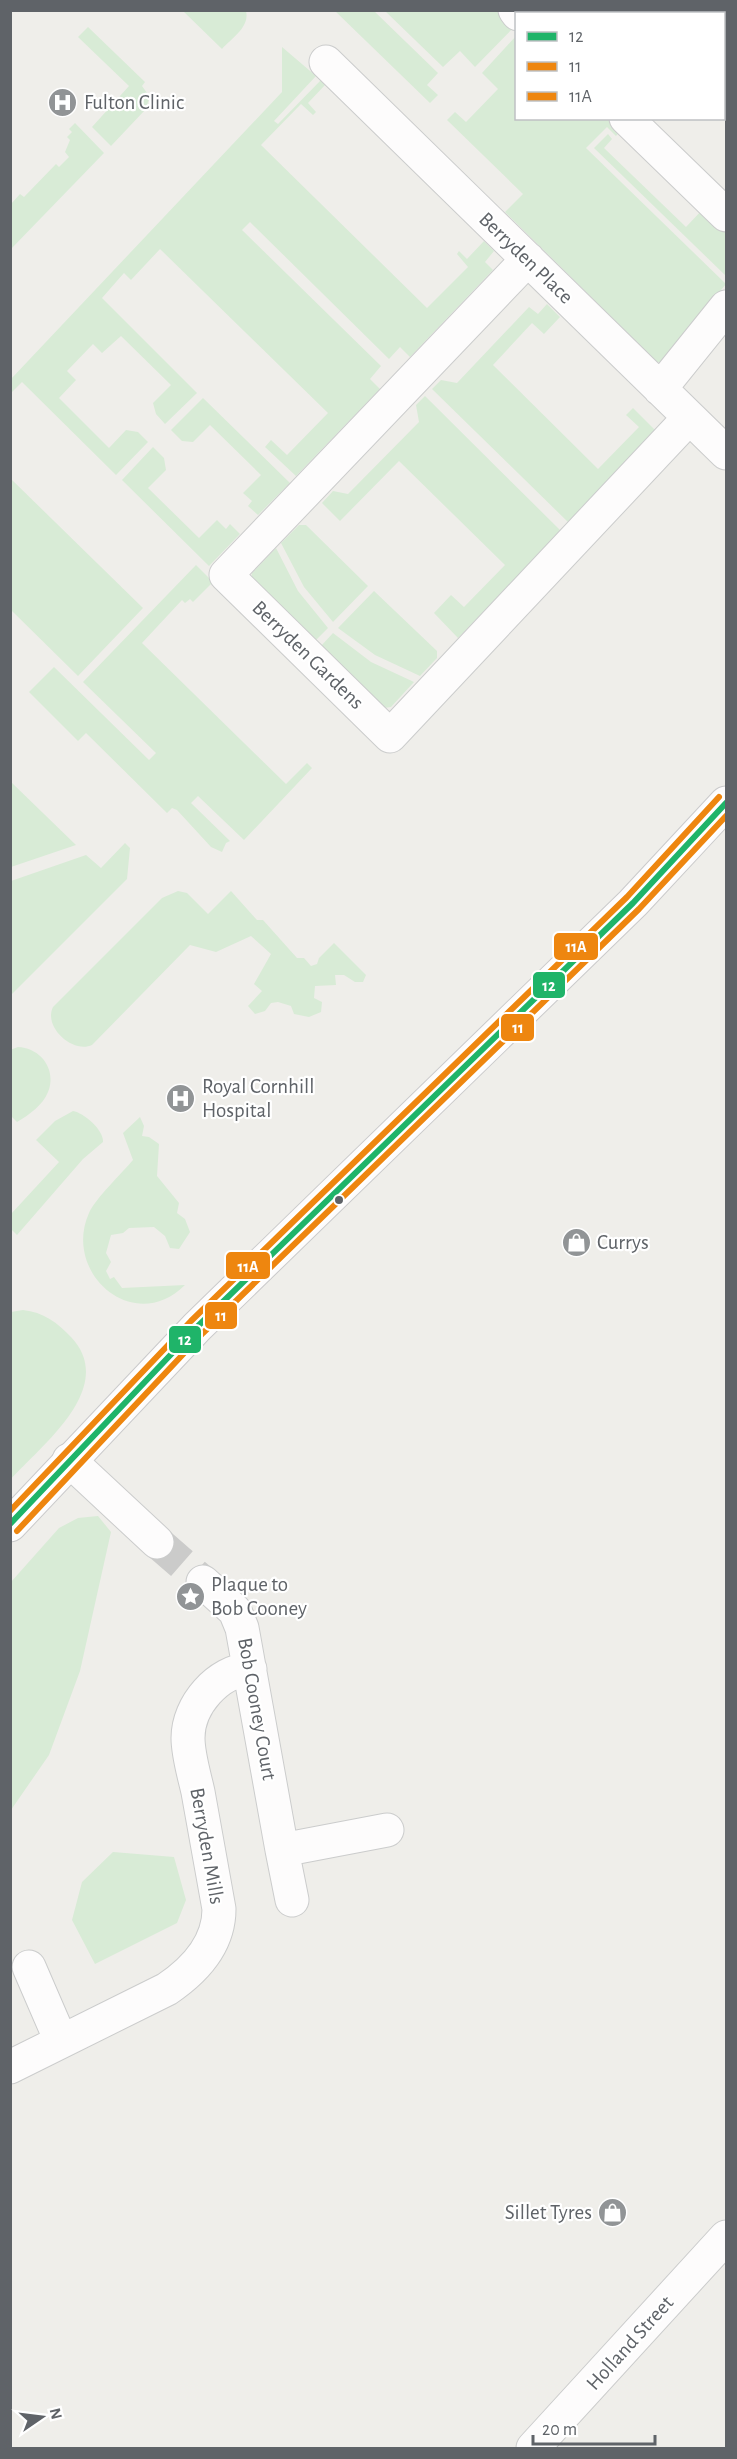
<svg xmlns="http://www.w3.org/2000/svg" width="737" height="2459" font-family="'Alegreya Sans',sans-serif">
	<rect width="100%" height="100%" fill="#efeeea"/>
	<path fill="#d8ebd6" d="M 183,11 L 246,11 C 250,27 232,38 222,49 Z
		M 335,11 L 374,11 L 438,73 L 427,85 L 438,95 L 430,103 Z
		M 385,11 L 499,11 L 515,26 L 475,67 L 460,51 L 443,67 Z
		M 88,27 L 145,82 L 142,86 L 150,97 L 145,110 L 111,146 L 92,127 L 129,86 L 78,37 Z
		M 516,36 L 516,118 L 610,119 L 621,130 L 616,136 L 607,127 L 586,148 L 726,284 L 662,362 L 657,362 L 505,212 L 523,194 L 447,120 L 455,112 L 466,122 L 498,89 L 482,73 Z
		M 282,47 L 316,76 L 274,121 L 278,124 L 321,80 L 325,85 L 308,103 L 316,112 L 313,115 L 301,104 L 261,145 L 427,308 L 468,267 L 457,254 L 459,251 L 467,259 L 484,241 L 494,251 L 485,262 L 493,270 L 410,357 L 400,347 L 389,359 L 250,222 L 242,230 L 381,366 L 370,379 L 380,389 L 296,476 L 265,447 L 271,440 L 287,455 L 328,413 L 160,249 L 131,280 L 124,273 L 102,298 L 197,393 L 165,424 L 156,414 L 153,403 L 171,385 L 121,336 L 102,353 L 93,344 L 67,371 L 76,380 L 59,398 L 109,448 L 126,430 L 138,432 L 148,442 L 116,475 L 22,382 L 11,393 L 11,379 L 282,92 Z
		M 75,123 L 104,153 L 11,249 L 11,204 L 20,194 L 24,197 L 56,164 L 59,167 L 69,157 L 65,152 L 70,140 L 67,137 L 72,132 L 69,129 Z
		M 608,134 L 612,139 L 604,148 L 686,227 L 703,209 L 726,232 L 726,276 L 594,148 Z
		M 547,304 L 560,317 L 544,334 L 532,323 L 493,365 L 598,469 L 639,427 L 626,415 L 633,408 L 657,432 L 569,523 L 432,389 L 441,380 L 457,383 L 529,307 L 538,314 Z
		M 425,396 L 561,531 L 458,638 L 434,613 L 451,595 L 464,607 L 505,565 L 399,461 L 340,521 L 322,503 L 333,491 L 348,494 L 419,422 L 416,405 Z
		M 203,398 L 290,483 L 258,515 L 248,506 L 252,501 L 243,493 L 261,475 L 210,425 L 193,442 L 182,441 L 171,430 Z
		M 153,447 L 164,458 L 166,470 L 148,488 L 199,538 L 217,520 L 226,529 L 230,524 L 240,534 L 209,566 L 122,480 Z
		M 10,478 L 143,608 L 78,676 L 11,610 Z
		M 299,525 L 306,525 L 368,586 L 333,622 L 304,587 L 281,543 Z
		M 276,548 L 298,591 L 328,628 L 315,641 L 251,580 L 252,573 Z
		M 196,565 L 213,582 L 193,602 L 190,599 L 185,603 L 182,600 L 142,643 L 286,784 L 307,763 L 312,768 L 244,840 L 198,796 L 191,803 L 230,841 L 226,843 L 222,852 L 211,847 L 177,810 L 172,808 L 167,813 L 86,733 L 78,741 L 29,692 L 54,667 L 149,760 L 156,753 L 83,682 Z
		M 374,591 L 437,651 L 437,658 L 420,676 L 375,655 L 338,628 Z
		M 333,633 L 371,662 L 414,682 L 391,707 L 384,708 L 321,646 Z
		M 10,782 L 11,782 L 76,845 L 11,867 Z
		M 125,843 L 130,848 L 127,879 L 11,995 L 11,881 L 86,855 L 101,868 Z
		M 178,891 L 187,893 L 208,914 L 231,891 L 257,920 L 263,920 L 297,958 L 304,958 L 311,966 L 317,964 L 319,958 L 334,943 L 366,975 L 363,982 L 355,982 L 344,975 L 335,975 L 336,985 L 315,986 L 314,998 L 322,1002 L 321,1012 L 309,1017 L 294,1014 L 291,1006 L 278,1002 L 271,1003 L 265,1011 L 255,1014 L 248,1006 L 262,991 L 254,984 L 271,954 L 251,936 L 216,952 L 190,945 L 92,1045 C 73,1054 43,1027 53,1007 L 162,898 Z
		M 18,1047 C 41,1048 57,1070 48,1092 C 43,1105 29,1115 17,1122 L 11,1116 L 10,1050 Z
		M 73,1111 C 84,1113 104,1130 103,1142 L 83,1159 L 17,1235 L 11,1229 L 11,1214 L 59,1162 L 36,1140 L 55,1121 Z
		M 140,1117 L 144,1126 L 142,1136 L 149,1137 L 159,1144 L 157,1176 L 179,1203 L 177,1213 L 185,1219 L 190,1232 L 179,1249 L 170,1248 L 165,1236 L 154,1227 L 129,1228 L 123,1233 L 111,1235 L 106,1253 L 111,1262 L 106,1271 L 110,1279 L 114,1277 L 122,1288 L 185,1285 C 134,1336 62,1273 89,1213 C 95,1199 122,1173 133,1160 L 123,1133 Z
		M 23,1310 C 43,1312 58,1323 71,1337 C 118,1387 42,1445 11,1479 L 11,1312 Z
		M 98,1516 L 111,1532 L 80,1671 L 49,1755 L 11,1810 L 11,1582 L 59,1528 L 78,1518 Z
		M 113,1852 L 174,1857 L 186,1900 L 177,1923 L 95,1964 L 72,1920 L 82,1882 Z"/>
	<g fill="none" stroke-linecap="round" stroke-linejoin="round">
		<path stroke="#cbcbca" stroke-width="33" stroke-dasharray="33 16" stroke-linecap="butt" d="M 157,1542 L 203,1582"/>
		<defs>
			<path id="minor" d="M 515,10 L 518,14
				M 326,62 L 726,453
				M 626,118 L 726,215
				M 528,259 L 226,575 L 390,736 L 689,418
				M 660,389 L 726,307
				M 69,1460 L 157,1542
				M 203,1582 L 235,1611 L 242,1628 L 282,1850 L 387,1830
				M 282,1850 L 292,1900
				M 29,1967 L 61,2041
				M 10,2067 L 167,1989 C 195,1970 219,1944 219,1909 C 212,1870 205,1831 198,1792 C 194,1774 188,1755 188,1738 C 188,1705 218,1671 250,1669
				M 533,2448 L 726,2237"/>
			<path id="secondary" d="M 10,1525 L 197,1327 L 633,903 L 726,803"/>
		</defs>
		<use href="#minor" stroke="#cbcccc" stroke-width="35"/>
		<use href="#secondary" stroke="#cacacb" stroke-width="35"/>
		<use href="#minor" stroke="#fdfcfc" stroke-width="33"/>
		<use href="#secondary" stroke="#fdfcfc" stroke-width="33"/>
		<defs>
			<path id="bus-1" d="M 10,1524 L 197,1327 L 633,903 L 726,803"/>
			<path id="bus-2" d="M 17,1531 L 203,1333 L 639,909 L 726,816"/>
			<path id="bus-3" d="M 10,1511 L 191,1321 L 627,897 L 719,797"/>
		</defs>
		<use href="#bus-1" stroke="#fff" stroke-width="10"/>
		<use href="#bus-2" stroke="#fff" stroke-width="10"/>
		<use href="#bus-3" stroke="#fff" stroke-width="10"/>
		<use href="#bus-1" stroke="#1fb469" stroke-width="6"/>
		<use href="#bus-2" stroke="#ee860f" stroke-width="6"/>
		<use href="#bus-3" stroke="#ee860f" stroke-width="6"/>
	</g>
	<defs>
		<symbol id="hospital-disc" viewBox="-11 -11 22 22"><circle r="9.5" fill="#919496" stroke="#fff"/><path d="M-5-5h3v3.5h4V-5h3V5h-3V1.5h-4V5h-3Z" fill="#fff"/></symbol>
		<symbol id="shop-disc" viewBox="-11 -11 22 22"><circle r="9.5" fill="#919496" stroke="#fff"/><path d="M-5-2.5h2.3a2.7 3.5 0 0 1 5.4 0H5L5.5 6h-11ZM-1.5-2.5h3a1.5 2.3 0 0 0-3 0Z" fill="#fff"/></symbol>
		<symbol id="sight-disc" viewBox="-11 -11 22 22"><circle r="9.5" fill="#919496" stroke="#fff"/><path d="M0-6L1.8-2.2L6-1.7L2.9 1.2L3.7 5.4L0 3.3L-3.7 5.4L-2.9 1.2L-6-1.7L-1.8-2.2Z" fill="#fff"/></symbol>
	</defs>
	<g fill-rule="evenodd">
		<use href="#hospital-disc" x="46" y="86" width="33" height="33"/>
		<use href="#hospital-disc" x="164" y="1082" width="33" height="33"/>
		<use href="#shop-disc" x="560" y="1226" width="33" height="33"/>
		<use href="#sight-disc" x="174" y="1580" width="33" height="33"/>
		<use href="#shop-disc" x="596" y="2196" width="33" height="33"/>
	</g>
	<circle fill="#5f6368" stroke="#fff" stroke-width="2" cx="339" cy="1200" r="5"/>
	<g text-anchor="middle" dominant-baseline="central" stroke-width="4.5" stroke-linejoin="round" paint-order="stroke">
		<g font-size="21" fill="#5f6368" stroke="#fff" text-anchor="start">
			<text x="84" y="102">Fulton Clinic</text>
			<text x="202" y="1086">Royal Cornhill<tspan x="202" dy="24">Hospital</tspan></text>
			<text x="597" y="1242">Currys</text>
			<text x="211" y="1584">Plaque to<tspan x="211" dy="24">Bob Cooney</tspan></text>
			<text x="592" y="2212" text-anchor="end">Sillet Tyres</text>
		</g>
		<g font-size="21" fill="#5f6368" stroke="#fff">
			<text transform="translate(526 258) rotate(44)">Berryden Place</text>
			<text transform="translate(308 655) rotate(44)">Berryden Gardens</text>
			<text transform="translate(257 1709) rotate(80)">Bob Cooney Court</text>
			<text transform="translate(207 1846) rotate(80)">Berryden Mills</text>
			<text transform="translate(630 2343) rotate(-48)">Holland Street</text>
		</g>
	</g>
	<g stroke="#fff" stroke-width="2">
		<rect x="553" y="932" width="46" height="29" rx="6" fill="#ee860f"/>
		<rect x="532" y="971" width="34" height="28" rx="6" fill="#1fb469"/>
		<rect x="500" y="1013" width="35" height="29" rx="6" fill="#ee860f"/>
		<rect x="225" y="1251" width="46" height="29" rx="6" fill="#ee860f"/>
		<rect x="204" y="1301" width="34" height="29" rx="6" fill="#ee860f"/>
		<rect x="168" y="1325" width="34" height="29" rx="6" fill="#1fb469"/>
	</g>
	<g font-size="16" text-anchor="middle" font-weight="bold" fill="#fff">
		<text x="576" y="952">11A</text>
		<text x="549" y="991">12</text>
		<text x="518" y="1033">11</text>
		<text x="248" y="1272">11A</text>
		<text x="221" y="1321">11</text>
		<text x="185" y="1345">12</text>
	</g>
	<rect width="737" height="2459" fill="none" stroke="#5f6368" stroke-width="24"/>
	<rect x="515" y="12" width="210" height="108" fill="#ffffff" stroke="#bfc1c3" stroke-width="1.5"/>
	<rect x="527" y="32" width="30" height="9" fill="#1fb469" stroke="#bfc1c3" stroke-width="1.5"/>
	<text x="569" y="42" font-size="18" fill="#5f6368">12</text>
	<rect x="527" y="62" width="30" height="9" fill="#ee860f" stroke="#bfc1c3" stroke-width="1.5"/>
	<text x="569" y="72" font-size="18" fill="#5f6368">11</text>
	<rect x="527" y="92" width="30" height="9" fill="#ee860f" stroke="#bfc1c3" stroke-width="1.5"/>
	<text x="569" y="102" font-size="18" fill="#5f6368">11A</text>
	<g transform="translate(42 2417) rotate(76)" stroke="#ffffff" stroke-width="4.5" paint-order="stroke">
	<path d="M0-4.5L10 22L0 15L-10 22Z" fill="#5f6368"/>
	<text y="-9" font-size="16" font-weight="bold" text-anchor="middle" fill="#5f6368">N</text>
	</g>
	<path d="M533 2435v9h122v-9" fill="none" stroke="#5f6368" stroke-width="3"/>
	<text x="542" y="2435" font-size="18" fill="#5f6368" stroke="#ffffff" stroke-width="4.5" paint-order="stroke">20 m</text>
</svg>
